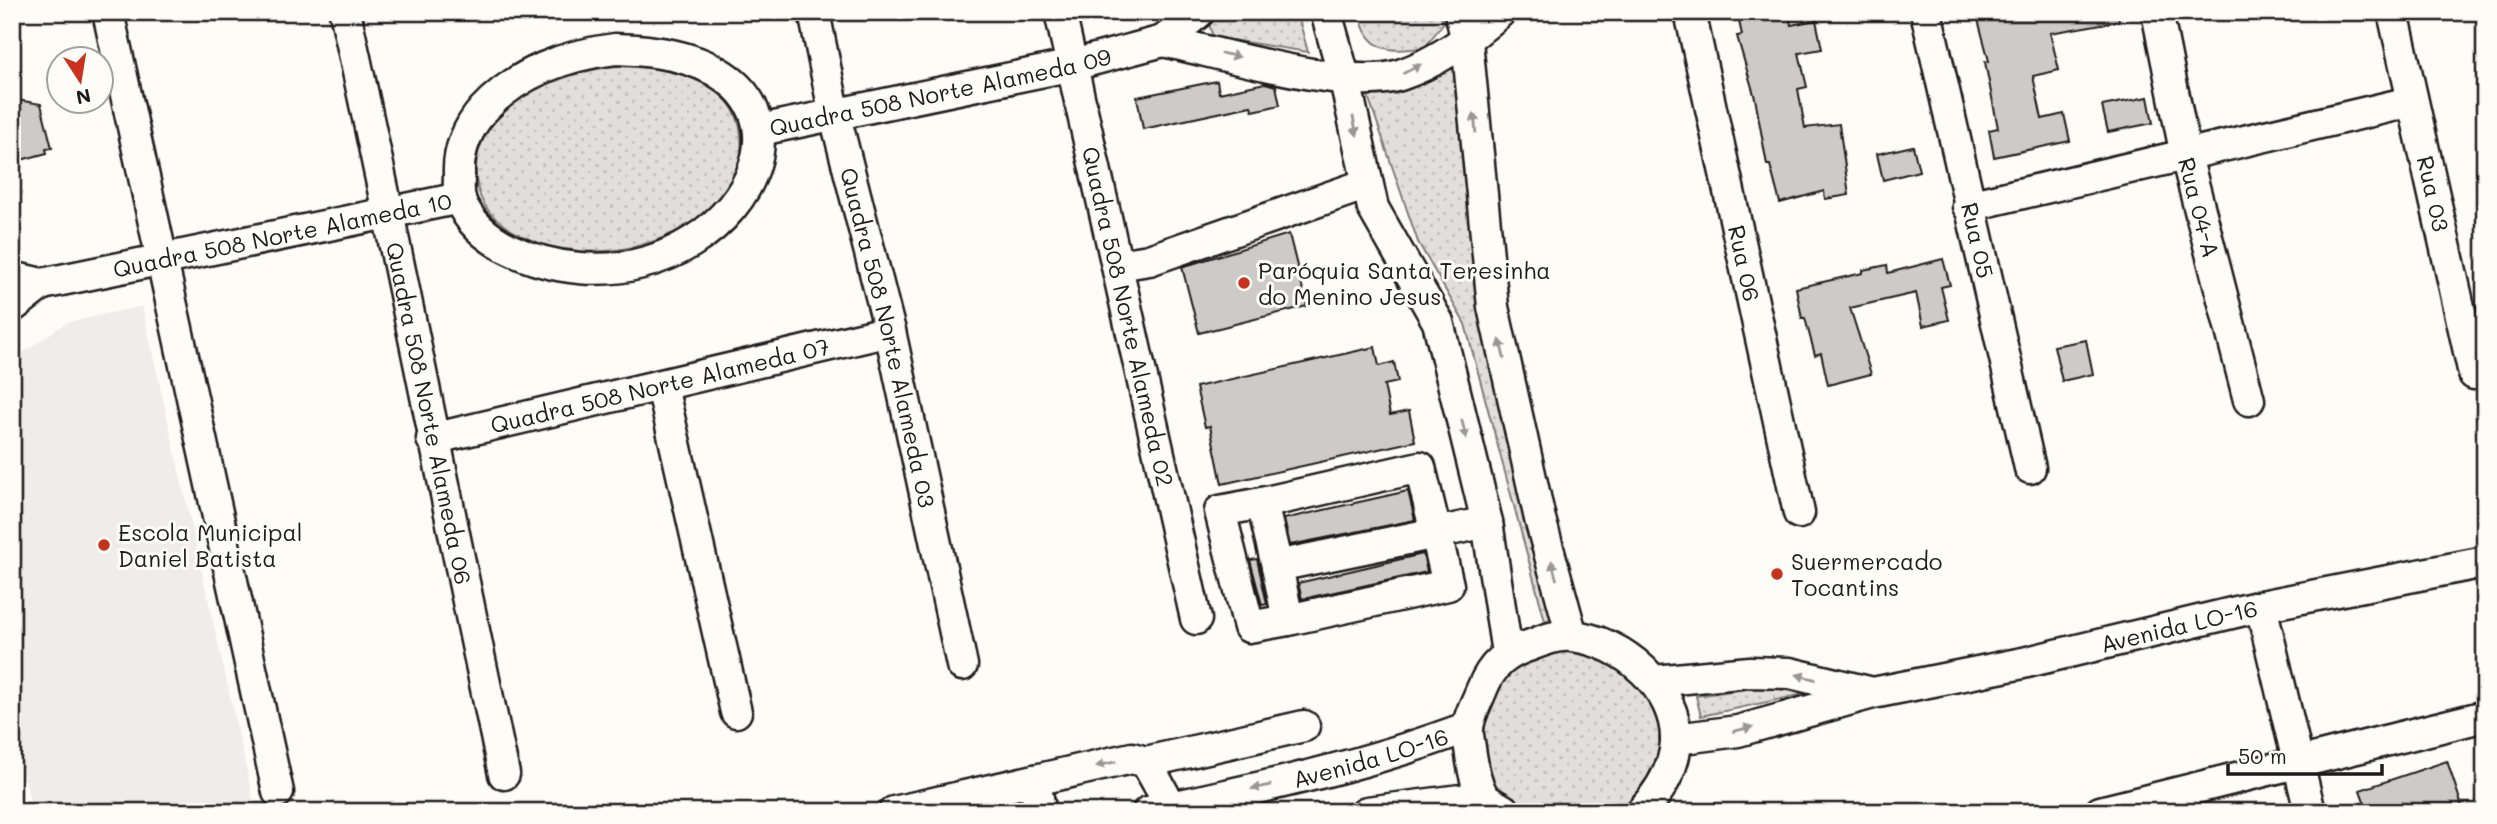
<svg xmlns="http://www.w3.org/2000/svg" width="2497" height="824" font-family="Mali,sans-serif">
	<defs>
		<pattern id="green-dots" width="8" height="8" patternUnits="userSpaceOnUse" patternTransform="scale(1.75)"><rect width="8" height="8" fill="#e0dfdb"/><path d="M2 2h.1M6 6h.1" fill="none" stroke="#c0bfbb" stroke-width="1.8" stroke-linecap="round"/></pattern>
	</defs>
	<rect width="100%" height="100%" fill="#fdfcf7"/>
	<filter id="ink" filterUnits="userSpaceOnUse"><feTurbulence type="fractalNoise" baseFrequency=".0143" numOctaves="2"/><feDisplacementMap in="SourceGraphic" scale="14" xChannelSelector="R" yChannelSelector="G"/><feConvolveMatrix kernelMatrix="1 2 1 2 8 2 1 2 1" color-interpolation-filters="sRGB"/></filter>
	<g filter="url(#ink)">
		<path fill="#eeede9" d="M 142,306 L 256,812 L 33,812 L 12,729 L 12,360 L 66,323 Z"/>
		<path fill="url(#green-dots)" stroke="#7e7e7c" stroke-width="2" d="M 1222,12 L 1297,12 L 1308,52 L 1213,37 L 1208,21 Z
			M 1359,12 L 1439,12 L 1444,22 L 1425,47 C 1390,53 1367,53 1359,12 Z
			M 616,66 C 663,67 737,77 741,136 C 742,150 741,165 734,177 C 696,247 590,270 522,236 C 497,223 478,208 476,177 C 472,106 558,73 616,66 Z
			M 1455,68 L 1557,616 L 1545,621 L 1465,324 L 1418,242 L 1366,90 Z
			M 1560,649 L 1590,650 L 1641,678 L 1664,732 L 1661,761 L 1626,812 L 1519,812 C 1512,804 1502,797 1496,788 C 1475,754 1479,705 1507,676 C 1522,661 1541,655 1560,649 Z
			M 1767,686 L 1804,694 L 1701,716 L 1696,696 Z"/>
		<path fill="#cccbc8" stroke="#1c1c1c" stroke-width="2" d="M 1737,12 L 1788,12 L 1791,25 L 1816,20 L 1822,49 L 1799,53 L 1807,87 L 1798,89 L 1805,128 L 1839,124 L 1849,195 L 1825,199 L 1824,191 L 1780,203 L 1770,165 L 1767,165 L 1755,98 L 1737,36 L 1742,35 Z
			M 1976,12 L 2118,12 L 2119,21 L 2050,33 L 2059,70 L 2033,76 L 2042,119 L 2064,114 L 2070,141 L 1994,157 L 1989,130 L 1998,128 L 1985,62 L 1989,61 Z
			M 1217,81 L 1219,93 L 1265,83 L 1276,86 L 1280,105 L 1253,111 L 1251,106 L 1143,129 L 1137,97 Z
			M 2148,97 L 2153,123 L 2108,132 L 2102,106 Z
			M 12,99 L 41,104 L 52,148 L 46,149 L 47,153 L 17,161 L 12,143 Z
			M 1913,146 L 1919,171 L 1883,180 L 1877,154 Z
			M 1289,234 L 1307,306 L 1199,333 L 1182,267 Z
			M 1943,259 L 1950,285 L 1941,287 L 1949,320 L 1923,326 L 1916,293 L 1850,308 L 1871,374 L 1828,385 L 1821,353 L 1815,355 L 1805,318 L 1802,318 L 1796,288 L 1863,273 L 1863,270 L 1887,265 L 1888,273 Z
			M 2086,340 L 2093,374 L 2062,381 L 2054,346 Z
			M 1375,347 L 1379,366 L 1394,362 L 1398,382 L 1384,385 L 1390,415 L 1409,411 L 1415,441 L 1222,484 L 1210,426 L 1205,427 L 1196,387 Z
			M 1408,491 L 1415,520 L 1290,545 L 1284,519 Z
			M 1423,554 L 1427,572 L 1302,599 L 1298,583 Z
			M 1257,559 L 1267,604 L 1262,605 L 1250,560 Z
			M 2447,761 L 2464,812 L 2368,812 L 2360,790 Z"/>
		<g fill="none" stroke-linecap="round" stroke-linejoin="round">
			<defs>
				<g id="minor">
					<path d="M 108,12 L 278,792"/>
					<path id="s1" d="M 345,12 C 401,265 450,520 504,774"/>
					<path id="s2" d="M 814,12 L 835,116 L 890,331 L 962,665"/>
					<path id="s3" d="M 1060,12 L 1196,619"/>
					<path d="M 1326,12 L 1345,80 L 1373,208 L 1438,322 L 1487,522 L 1507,653"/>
					<path d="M 1460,12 L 1467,41 L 1493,307 L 1540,519 L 1572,636"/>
					<path id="s4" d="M 1690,12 L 1799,513"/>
					<path id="s5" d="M 1926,12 L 2030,468"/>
					<path id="s6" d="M 2157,12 L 2186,156 L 2249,400"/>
					<path id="s7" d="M 2393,12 L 2474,374"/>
					<path d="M 1163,41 C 1221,53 1347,92 1400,75 C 1438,62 1471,38 1500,12"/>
					<path d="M 615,49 C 861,54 753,284 579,268 C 536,264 478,245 460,200 C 458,192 459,181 459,173 C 458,150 468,127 483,110 C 517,73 566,55 615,49 Z"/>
					<path id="s8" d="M 760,130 L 1073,65 L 1163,41 L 1199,12"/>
					<path d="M 1968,206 L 2410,102"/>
					<path d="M 1118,265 L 1149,260 L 1367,184"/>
					<path id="s9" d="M 12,277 L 42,284 L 460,198"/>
					<path d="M 12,307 L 42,284"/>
					<path d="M 662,386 L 736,712"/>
					<path id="s10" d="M 432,439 L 890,331"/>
					<path d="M 1420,467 L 1436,533 L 1277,566 L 1262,503 Z"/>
					<path d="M 1262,503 L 1220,511 L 1249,627 L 1288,620"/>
					<path d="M 1277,566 L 1288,620 L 1448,585 L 1436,533 L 1487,522"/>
					<path d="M 2261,606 L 2310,812"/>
					<path d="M 1654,681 L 1750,672 L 1790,673 L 1869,692"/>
					<path id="s11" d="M 1676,739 L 1738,731 L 1873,693 L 2023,663 L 2261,606 L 2485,562"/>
					<path d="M 1146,762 L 1304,726"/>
					<path d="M 1034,780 L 1041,812"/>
					<path d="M 894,812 L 1132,758 L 1146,762 L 1171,807"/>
					<path id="s12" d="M 1148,812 C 1256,789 1365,766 1468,727"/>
					<path d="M 1367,812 L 1484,797"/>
					<path d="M 1506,812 C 1500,807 1489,803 1484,797 C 1473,782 1471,752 1468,735 C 1466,720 1477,702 1482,689 C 1492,664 1506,653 1531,645 C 1543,640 1558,634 1572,636 C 1622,641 1678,688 1676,742 C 1674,769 1659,793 1641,812"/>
					<path d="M 2100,812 L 2485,716"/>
				</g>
			</defs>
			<use href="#minor" stroke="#1c1c1c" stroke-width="35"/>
			<use href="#minor" stroke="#fdfcf7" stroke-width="30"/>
		</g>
		<defs><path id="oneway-solid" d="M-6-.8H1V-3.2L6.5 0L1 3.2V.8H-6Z" transform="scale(1.75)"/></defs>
		<g fill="#989794">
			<use href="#oneway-solid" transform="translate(1230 55) rotate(12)"/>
			<use href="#oneway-solid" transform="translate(1412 69) rotate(-27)"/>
			<use href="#oneway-solid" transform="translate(1475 123) rotate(-95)"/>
			<use href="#oneway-solid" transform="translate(1355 126) rotate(78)"/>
			<use href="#oneway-solid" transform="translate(1502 349) rotate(-103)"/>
			<use href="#oneway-solid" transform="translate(1464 429) rotate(76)"/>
			<use href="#oneway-solid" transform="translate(1554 570) rotate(-105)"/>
			<use href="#oneway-solid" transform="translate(1806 677) rotate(-166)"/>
			<use href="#oneway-solid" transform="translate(1743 729) rotate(-14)"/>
			<use href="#oneway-solid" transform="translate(1106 764) rotate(167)"/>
			<use href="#oneway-solid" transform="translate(1261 787) rotate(168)"/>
		</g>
	</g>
	<g fill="#c8321e" stroke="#fdfcf7" stroke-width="2.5">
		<circle cx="1244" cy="283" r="7"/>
		<circle cx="104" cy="545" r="7"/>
		<circle cx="1777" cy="574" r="7"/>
	</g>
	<g text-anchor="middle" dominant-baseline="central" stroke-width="6" stroke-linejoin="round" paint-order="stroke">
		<g font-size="23" fill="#1c1c1c" stroke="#fdfcf7">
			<text stroke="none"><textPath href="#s8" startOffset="184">Quadra 508 Norte Alameda 09</textPath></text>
			<text stroke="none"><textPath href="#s7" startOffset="186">Rua 03</textPath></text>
			<text stroke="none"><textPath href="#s6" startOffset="200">Rua 04-A</textPath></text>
			<text stroke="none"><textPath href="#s9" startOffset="276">Quadra 508 Norte Alameda 10</textPath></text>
			<text stroke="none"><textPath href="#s5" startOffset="234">Rua 05</textPath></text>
			<text stroke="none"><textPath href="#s4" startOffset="257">Rua 06</textPath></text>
			<text stroke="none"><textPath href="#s3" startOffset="312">Quadra 508 Norte Alameda 02</textPath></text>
			<text stroke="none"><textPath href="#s2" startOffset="334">Quadra 508 Norte Alameda 03</textPath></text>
			<text stroke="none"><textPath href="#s10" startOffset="234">Quadra 508 Norte Alameda 07</textPath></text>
			<text stroke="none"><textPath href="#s1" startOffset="410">Quadra 508 Norte Alameda 06</textPath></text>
			<text stroke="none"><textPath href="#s11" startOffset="516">Avenida LO-16</textPath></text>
			<text stroke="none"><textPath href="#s12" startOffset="229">Avenida LO-16</textPath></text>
		</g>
		<g font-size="23" fill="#1c1c1c" stroke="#fdfcf7" text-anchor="start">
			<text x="1258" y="270">Paróquia Santa Teresinha<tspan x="1258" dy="26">do Menino Jesus</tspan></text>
			<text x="118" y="532">Escola Municipal<tspan x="118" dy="26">Daniel Batista</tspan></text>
			<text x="1791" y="561">Suermercado<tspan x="1791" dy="26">Tocantins</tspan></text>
		</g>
	</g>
	<rect width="2497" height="824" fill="none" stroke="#fdfcf7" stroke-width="42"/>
	<rect x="21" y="21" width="2455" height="782" fill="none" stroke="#1c1c1c" stroke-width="2.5" filter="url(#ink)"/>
	<g transform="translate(80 80) rotate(168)"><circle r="33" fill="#fdfcf7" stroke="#a3a29f" stroke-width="2"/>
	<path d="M0-5L12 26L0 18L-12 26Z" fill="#c8321e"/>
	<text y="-10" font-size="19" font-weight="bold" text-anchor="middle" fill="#1c1c1c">N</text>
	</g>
	<path d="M2228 764v10h154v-10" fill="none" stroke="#1c1c1c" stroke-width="3.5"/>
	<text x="2238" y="764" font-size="21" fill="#1c1c1c" stroke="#fdfcf7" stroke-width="5" paint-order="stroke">50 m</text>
</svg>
